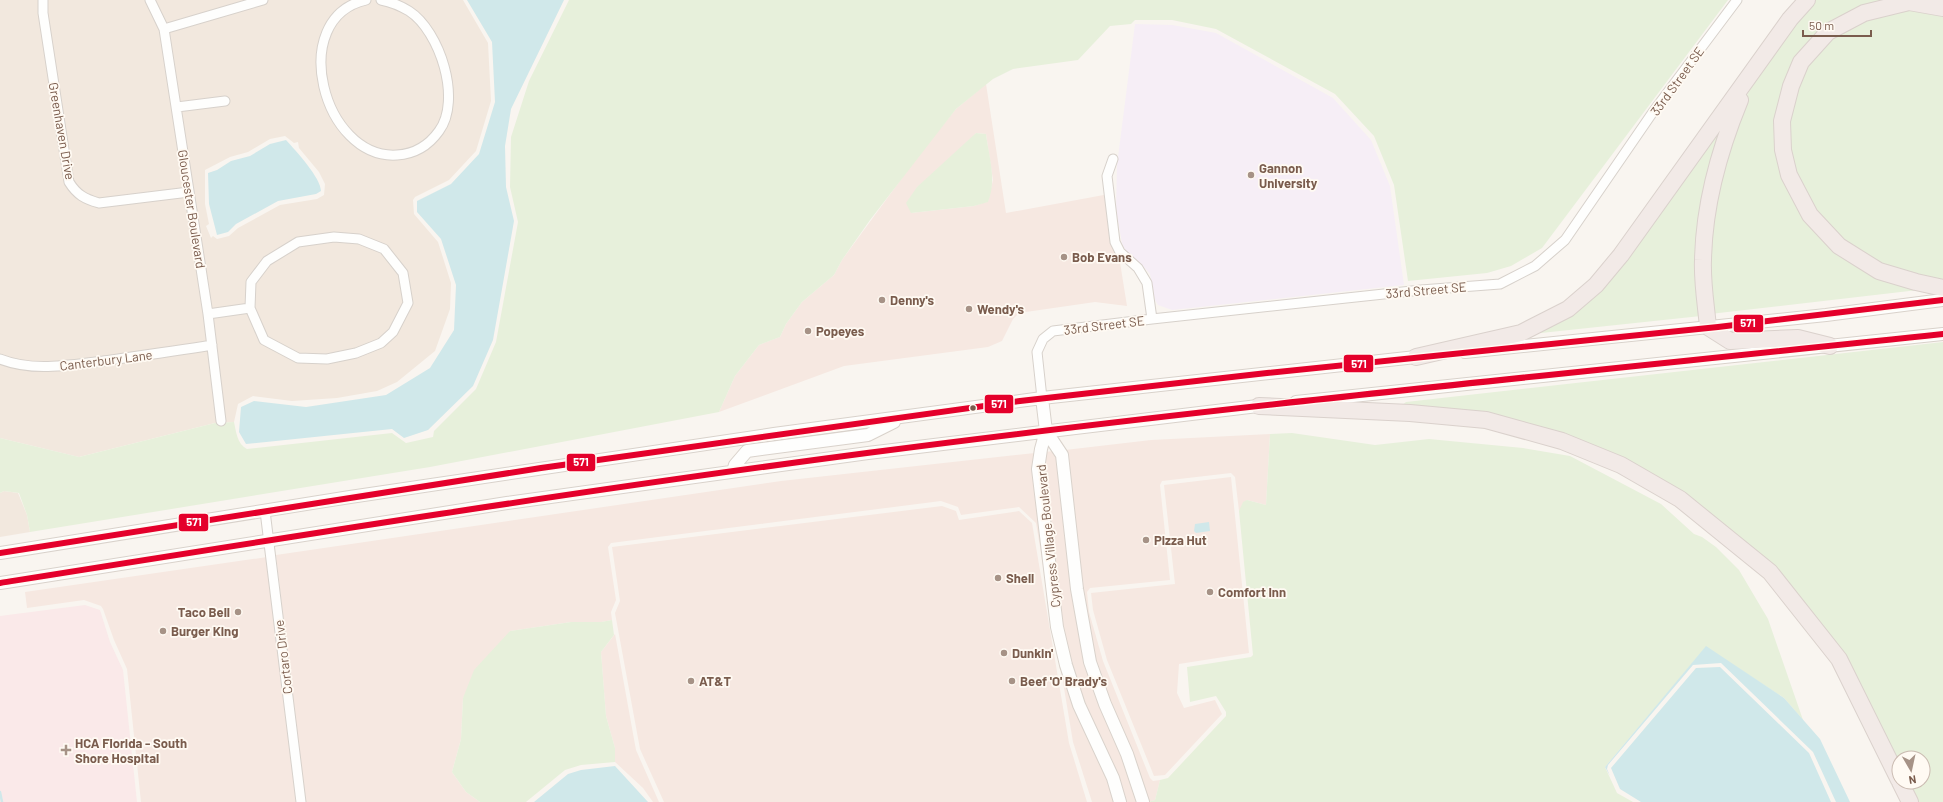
<svg xmlns="http://www.w3.org/2000/svg" width="1943" height="802" font-family="Barlow,sans-serif">
	<rect width="100%" height="100%" fill="#f9f5f0"/>
	<path fill="#f2e8de" fill-rule="evenodd" d="M 0,0 L 463,0 L 488,43 L 491,101 L 476,151 L 449,180 L 415,197 L 413,200 L 414,214 L 438,242 L 451,283 L 450,309 L 435,351 L 397,382 L 377,391 L 337,398 L 292,401 L 253,396 L 238,404 L 234,422 L 215,423 L 79,457 L 0,438 ZM 285,136 L 294,143 L 298,142 L 299,148 L 319,172 L 325,184 L 324,195 L 317,199 L 280,205 L 238,228 L 229,236 L 217,239 L 213,236 L 211,238 L 206,226 L 209,224 L 205,204 L 205,170 L 230,157 L 248,152 L 270,139 Z
		M 4,491 L 18,493 L 27,515 L 30,532 L 0,537 L 0,493 Z"/>
	<path fill="#f6e8e1" fill-rule="evenodd" d="M 986,84 L 1006,213 L 1109,194 L 1127,306 L 1095,302 L 1019,313 L 1013,319 L 1002,341 L 988,347 L 844,366 L 719,412 L 735,376 L 759,345 L 780,337 L 786,324 L 802,302 L 834,275 L 842,260 L 924,148 L 956,109 ZM 976,133 L 986,134 L 993,180 L 988,201 L 974,206 L 911,213 Z
		M 1270,434 L 1266,505 L 1247,500 L 1239,511 L 1235,477 L 1231,473 L 1162,481 L 1160,485 L 1170,580 L 1090,588 L 1087,592 L 1089,612 L 1103,661 L 1150,778 L 1153,781 L 1160,780 L 1155,800 L 1148,802 L 1094,660 L 1082,588 L 1065,450 L 1151,440 Z
		M 1054,451 L 1058,457 L 1073,589 L 1138,802 L 1125,802 L 1083,703 L 1070,663 L 1062,626 L 1043,469 L 1045,452 Z
		M 1035,453 L 1050,607 L 1036,523 L 1019,507 L 961,515 L 958,507 L 941,501 L 611,543 L 608,547 L 616,600 L 611,612 L 612,620 L 601,622 L 571,622 L 510,631 L 463,698 L 461,739 L 452,772 L 466,792 L 480,802 L 305,802 L 276,555 L 781,481 Z
		M 1231,477 L 1249,653 L 1179,664 L 1177,693 L 1184,708 L 1215,700 L 1222,714 L 1165,775 L 1154,776 L 1107,660 L 1093,610 L 1091,593 L 1175,584 L 1164,485 Z
		M 942,506 L 956,511 L 959,520 L 1019,511 L 1032,523 L 1069,743 L 1087,802 L 664,802 L 640,749 L 615,613 L 620,601 L 612,547 Z
		M 267,557 L 296,802 L 141,802 L 127,669 L 114,640 L 103,609 L 101,606 L 84,600 L 27,608 L 25,592 Z
		M 615,634 L 636,750 L 659,802 L 653,802 L 643,788 L 615,762 L 615,748 L 606,716 L 601,652 Z
		M 1057,646 L 1109,780 L 1116,802 L 1092,802 L 1073,742 Z"/>
	<path fill="#f6eef6" d="M 1135,24 L 1172,25 L 1216,33 L 1333,98 L 1371,140 L 1390,186 L 1404,285 L 1172,310 L 1158,305 L 1155,300 L 1150,274 L 1142,265 L 1125,251 L 1122,243 L 1116,210 L 1117,165 Z"/>
	<path fill="#fae9e9" d="M 85,605 L 100,610 L 110,642 L 123,670 L 137,802 L 0,802 L 0,616 Z"/>
	<path fill="#e7f0db" d="M 569,0 L 1728,0 L 1542,248 L 1511,266 L 1487,273 L 1408,281 L 1394,185 L 1374,136 L 1335,94 L 1216,29 L 1172,20 L 1135,20 L 1131,24 L 1110,26 L 1078,60 L 1013,69 L 993,79 L 956,109 L 870,220 L 842,260 L 834,275 L 802,302 L 786,324 L 780,337 L 759,345 L 735,376 L 719,412 L 430,467 L 30,532 L 27,515 L 19,493 L 4,491 L 0,493 L 0,438 L 79,457 L 215,423 L 234,422 C 236,431 237,444 247,449 L 392,433 L 406,443 L 433,437 L 434,431 L 476,389 L 496,342 L 518,222 L 510,187 L 511,137 L 529,81 Z
		M 1812,0 L 1888,0 L 1821,33 L 1779,138 L 1818,229 L 1918,290 L 1710,314 L 1712,207 L 1745,99 L 1757,75 Z
		M 1919,9 L 1943,12 L 1943,283 L 1891,271 L 1855,252 L 1818,216 L 1789,158 L 1789,107 L 1802,78 L 1812,60 L 1827,43 L 1850,26 L 1873,16 L 1895,11 Z
		M 1724,117 L 1701,316 L 1541,333 L 1541,330 L 1557,322 Z
		M 976,133 L 986,134 C 989,157 997,180 988,202 L 974,206 L 911,213 L 906,203 L 917,187 Z
		M 1943,342 L 1943,802 L 1913,802 L 1905,782 L 1923,782 L 1923,758 L 1899,758 L 1899,768 L 1798,598 L 1624,462 L 1401,406 L 1406,402 Z
		M 1292,433 L 1375,445 L 1429,439 L 1523,448 L 1570,456 L 1661,504 L 1694,534 L 1702,537 L 1716,547 L 1739,570 L 1768,619 L 1803,720 L 1784,698 L 1706,647 L 1605,767 L 1617,793 L 1633,802 L 1148,802 L 1155,800 L 1160,780 L 1168,778 L 1226,716 L 1226,712 L 1216,696 L 1190,702 L 1187,667 L 1251,657 L 1253,655 L 1239,511 L 1243,502 L 1247,500 L 1266,505 L 1270,434 Z
		M 612,620 L 614,635 L 601,652 L 606,716 L 615,748 L 615,762 L 581,765 L 565,770 L 526,802 L 480,802 L 466,792 L 452,772 L 461,739 L 463,698 L 474,670 L 510,631 L 571,622 L 601,622 Z"/>
	<path fill="#d0e8ea" d="M 467,0 L 564,0 L 511,109 L 505,146 L 506,187 L 514,221 L 493,340 L 473,386 L 428,430 L 404,438 L 392,429 L 246,444 L 239,432 L 241,407 L 254,401 L 306,407 L 386,395 L 430,368 L 454,330 L 456,285 L 441,239 L 417,212 L 417,201 L 451,184 L 479,154 L 495,102 L 492,42 Z
		M 286,140 C 296,151 321,178 321,191 L 316,194 L 278,201 L 236,224 L 228,232 L 217,235 L 209,204 L 208,173 L 217,170 L 231,161 L 250,156 L 270,144 Z
		M 1209,522 L 1210,531 L 1196,533 L 1194,531 L 1195,524 Z
		M 1706,646 L 1784,698 L 1820,739 L 1850,802 L 1836,802 L 1813,752 L 1721,663 L 1693,665 L 1608,765 L 1607,769 L 1610,776 L 1605,767 Z
		M 1720,667 L 1809,753 L 1831,802 L 1641,802 L 1620,789 L 1611,768 L 1696,668 Z
		M 615,766 L 648,802 L 534,802 L 568,774 L 581,770 Z"/>
	<g fill="none" stroke-linecap="round" stroke-linejoin="round">
		<path stroke="#d0e8ea" stroke-width="2.5" d="M 0,792 L 2,802"/>
		<defs>
			<path id="street" d="M 43,0 L 43,13 L 69,182 C 77,195 85,199 99,203 L 189,192
				M 150,0 L 164,29 L 208,314 L 221,421
				M 366,0 C 286,18 323,160 397,155 C 415,154 429,145 439,131 C 462,100 440,31 409,11 C 401,6 391,2 381,0
				M 164,29 L 263,0
				M 177,107 L 225,101
				M 1113,159 L 1107,176 L 1115,242 L 1120,252 L 1138,268 L 1147,283 L 1152,319
				M 334,237 L 359,239 L 384,249 L 403,273 L 408,303 L 393,332 L 381,343 L 356,353 L 327,359 L 298,358 L 264,340 L 250,308 L 251,282 L 267,261 L 298,242 Z
				M 208,314 L 250,308
				M 0,359 C 33,372 68,365 103,361 C 139,356 176,351 212,345
				M 1042,398 L 1037,352 L 1043,339 L 1053,331 L 1152,319 L 1421,290 L 1500,284 L 1535,266 L 1565,240 L 1653,112 L 1737,0
				M 265,511 L 301,802"/>
			<path id="secondary" d="M 1465,352 L 1826,315 L 1943,300
				M 1042,398 L 1046,431 L 1062,455 L 1077,589 L 1090,662 L 1105,704 L 1127,754 L 1143,802
				M 1296,402 L 1943,334
				M 1046,431 L 1041,449 L 1038,469 L 1057,627 L 1066,665 L 1079,705 L 1113,778 L 1120,802
				M 733,471 L 735,465 L 747,451 L 868,435 L 894,422
				M 0,553 L 350,497 L 774,434 L 1042,398 L 1425,356
				M 0,583 L 507,503 L 868,453 L 1266,405"/>
			<path id="highway" d="M 1943,8 L 1909,2 L 1864,13 L 1828,32 L 1801,62 L 1791,86 L 1782,121 L 1783,150 L 1789,175 L 1810,215 L 1839,246 L 1879,271 L 1916,282 L 1943,288
				M 1740,100 C 1719,151 1704,204 1703,260 C 1702,282 1706,305 1708,327 L 1730,341 L 1798,338 L 1830,346
				M 1416,357 L 1521,333 L 1568,309 L 1596,285 L 1621,255 L 1790,19 L 1807,0
				M 1259,406 L 1410,413 L 1486,420 L 1562,441 L 1621,465 L 1680,499 L 1770,572 L 1839,659 L 1899,780
				M 1900,782 L 1910,802"/>
		</defs>
		<use href="#street" stroke="#d7d1cb" stroke-width="11"/>
		<use href="#secondary" stroke="#d9d2cb" stroke-width="14"/>
		<use href="#highway" stroke="#dad1cc" stroke-width="18"/>
		<use href="#street" stroke="#fefefd" stroke-width="9"/>
		<use href="#secondary" stroke="#fefefd" stroke-width="12"/>
		<use href="#highway" stroke="#f2eae7" stroke-width="16"/>
		<defs>
			<path id="bus-1" d="M 0,553 L 541,468 L 1020,401 L 1267,373 L 1718,327 L 1943,300
				M 0,583 C 289,537 577,491 867,453 C 1225,406 1584,372 1943,334"/>
		</defs>
		<use href="#bus-1" stroke="#fffaf3" stroke-width="9"/>
		<use href="#bus-1" stroke="#e4002b" stroke-width="6"/>
	</g>
	<g fill="#a69286" stroke="#fffaf3" stroke-width="1.5">
		<circle cx="1251" cy="175" r="4"/>
		<circle cx="1064" cy="257" r="4"/>
		<circle cx="882" cy="300" r="4"/>
		<circle cx="969" cy="309" r="4"/>
		<circle cx="808" cy="331" r="4"/>
		<circle cx="1146" cy="540" r="4"/>
		<circle cx="998" cy="578" r="4"/>
		<circle cx="1210" cy="592" r="4"/>
		<circle cx="238" cy="612" r="4"/>
		<circle cx="163" cy="631" r="4"/>
		<circle cx="1004" cy="653" r="4"/>
		<circle cx="691" cy="681" r="4"/>
		<circle cx="1012" cy="681" r="4"/>
		<path d="M64 744h4v4h4v4h-4v4h-4v-4h-4v-4h4z"/>
	</g>
	<circle fill="#7a5c4d" stroke="#fffaf3" stroke-width="1.5" cx="973" cy="408" r="3.5"/>
	<g text-anchor="middle" dominant-baseline="central" stroke-width="3.5" stroke-linejoin="round" paint-order="stroke">
		<g font-size="13" fill="#7a5c4d" stroke="#fffaf3">
			<text transform="translate(1677 81) rotate(-54)">33rd Street SE</text>
			<text transform="translate(62 131) rotate(80)">Greenhaven Drive</text>
			<text transform="translate(192 209) rotate(81)">Gloucester Boulevard</text>
			<text transform="translate(1426 290) rotate(-5)">33rd Street SE</text>
			<text transform="translate(1104 325) rotate(-7)">33rd Street SE</text>
			<text transform="translate(106 360) rotate(-7)">Canterbury Lane</text>
			<text transform="translate(1048 536) rotate(-96)">Cypress Village Boulevard</text>
			<text transform="translate(283 657) rotate(-97)">Cortaro Drive</text>
		</g>
		<g font-size="13" font-weight="bold" fill="#7a5c4d" stroke="#fffaf3" text-anchor="start">
			<text x="1259" y="168">Gannon<tspan x="1259" dy="15">University</tspan></text>
			<text x="1072" y="257">Bob Evans</text>
			<text x="890" y="300">Denny's</text>
			<text x="977" y="309">Wendy's</text>
			<text x="816" y="331">Popeyes</text>
			<text x="1154" y="540">Pizza Hut</text>
			<text x="1006" y="578">Shell</text>
			<text x="1218" y="592">Comfort Inn</text>
			<text x="230" y="612" text-anchor="end">Taco Bell</text>
			<text x="171" y="631">Burger King</text>
			<text x="1012" y="653">Dunkin'</text>
			<text x="699" y="681">AT&amp;T</text>
			<text x="1020" y="681">Beef 'O' Brady's</text>
			<text x="75" y="743">HCA Florida - South<tspan x="75" dy="15">Shore Hospital</tspan></text>
		</g>
	</g>
	<g stroke="#fffaf3" stroke-width="1.5">
		<rect x="1733" y="314" width="31" height="19" rx="4" fill="#e4002b"/>
		<rect x="1343" y="354" width="31" height="19" rx="4" fill="#e4002b"/>
		<rect x="984" y="394" width="30" height="20" rx="4" fill="#e4002b"/>
		<rect x="566" y="453" width="30" height="19" rx="4" fill="#e4002b"/>
		<rect x="178" y="513" width="31" height="19" rx="4" fill="#e4002b"/>
	</g>
	<g font-size="11" text-anchor="middle" font-weight="bold" fill="#fff">
		<text x="1748" y="327">571</text>
		<text x="1359" y="368">571</text>
		<text x="999" y="408">571</text>
		<text x="581" y="466">571</text>
		<text x="194" y="526">571</text>
	</g>
	<g transform="translate(1911 770) rotate(171)"><circle r="19" fill="#fffaf3" stroke="#cabbb1"/>
	<path d="M0-3L7 15L0 10L-7 15Z" fill="#a69286"/>
	<text y="-6" font-size="11" font-weight="bold" text-anchor="middle" fill="#7a5c4d">N</text>
	</g>
	<path d="M1803 30v6h68v-6" fill="none" stroke="#7a5c4d" stroke-width="2"/>
	<text x="1809" y="30" font-size="12" fill="#7a5c4d" stroke="#fffaf3" stroke-width="3" paint-order="stroke">50 m</text>
</svg>
